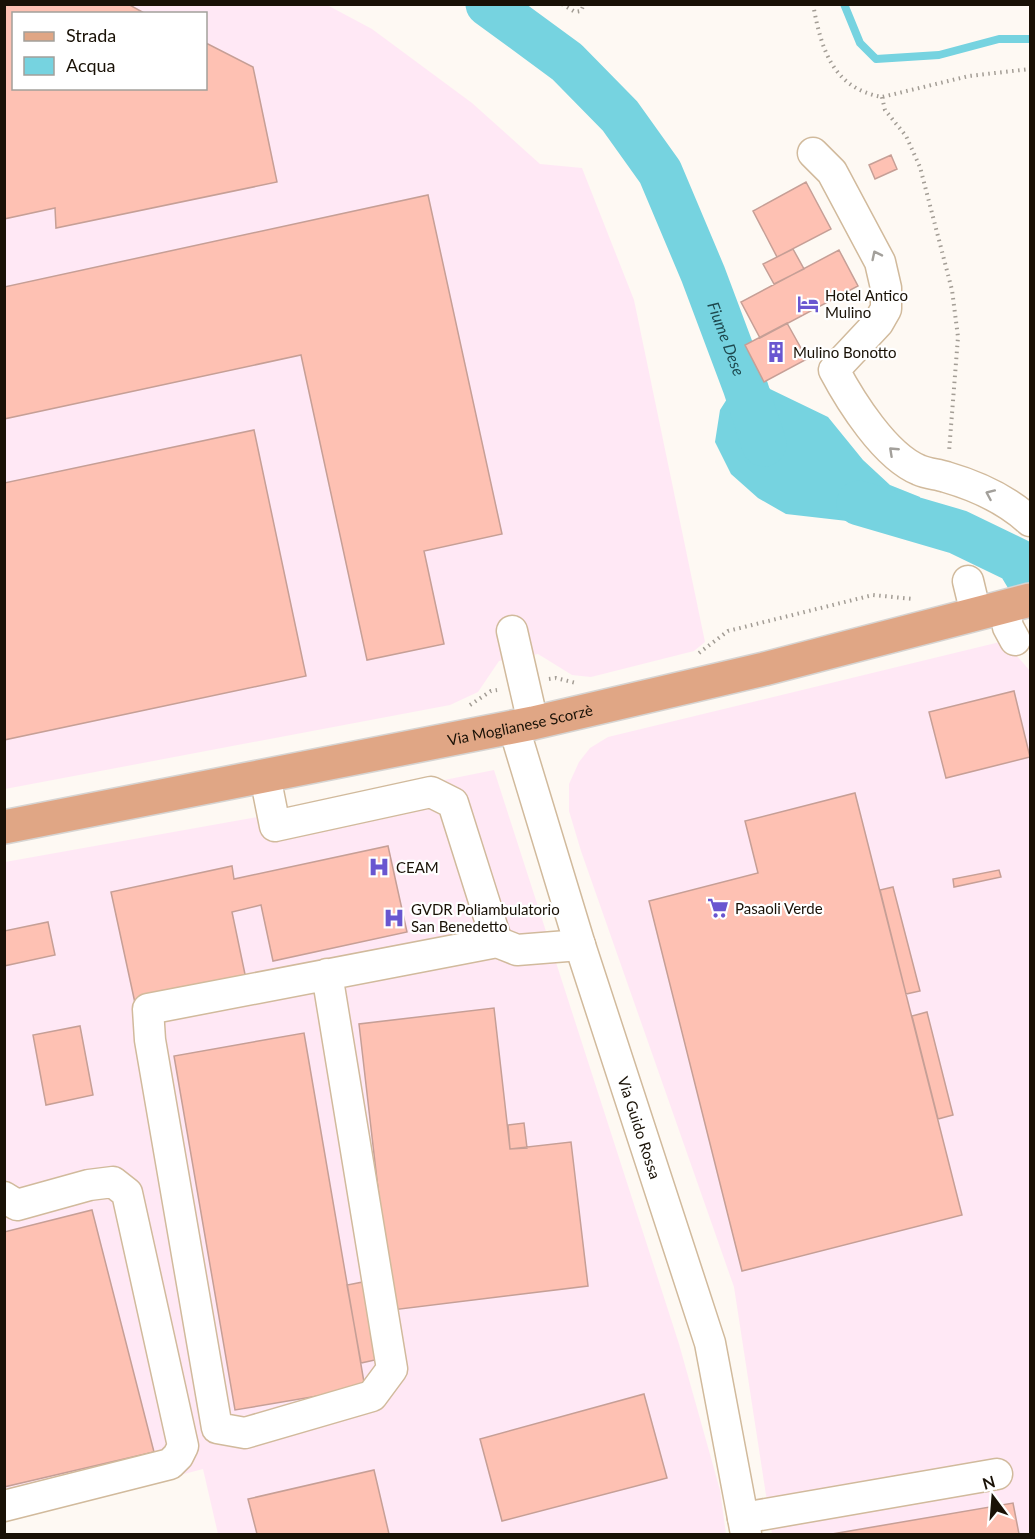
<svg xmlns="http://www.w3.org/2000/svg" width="1035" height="1539" font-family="Lato,sans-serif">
	<rect width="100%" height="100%" fill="#fef9f3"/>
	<path fill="#ffe8f5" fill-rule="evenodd" d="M 5,5 L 327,5 L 372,29 L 472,103 L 540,164 L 582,168 L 634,300 L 705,642 L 694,651 L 591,677 L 572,675 L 538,654 L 499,661 L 478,692 L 450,705 L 5,789 ZM 14,14 L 206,14 L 206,88 L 14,88 Z
		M 1004,641 L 1030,671 L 1030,1534 L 772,1534 L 734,1287 L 581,851 L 569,811 L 569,784 L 579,762 L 590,748 L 608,737 Z
		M 494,770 L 679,1344 L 720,1490 L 726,1534 L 218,1534 L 203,1469 L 5,1521 L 5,862 L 286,812 Z"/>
	<path fill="#76d3e0" d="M 761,378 L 770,389 L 828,417 L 863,460 L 890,485 L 920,497 L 917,533 L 856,522 L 786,514 L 758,498 L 731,474 L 715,442 L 720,410 L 732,391 Z"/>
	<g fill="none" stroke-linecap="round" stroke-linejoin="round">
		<path stroke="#76d3e0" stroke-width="8" d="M 844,4 L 860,43 L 876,59 L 939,55 L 999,39 L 1030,39"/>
		<g stroke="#76d3e0" stroke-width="45">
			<path id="s1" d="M 488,4 L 567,62 L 620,116 L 660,172 L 703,274 L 745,386 L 764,444"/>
			<path d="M 859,503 L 958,532 L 1018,561 L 1030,581"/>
		</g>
	</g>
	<path fill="#fec1b3" stroke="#c69f96" stroke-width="1.5" d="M 4,4 L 128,4 L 146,14 L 14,14 L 14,88 L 206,88 L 206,43 L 253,67 L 277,182 L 56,228 L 55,208 L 4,219 Z
		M 891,155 L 897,169 L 875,179 L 869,165 Z
		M 806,182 L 831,229 L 777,257 L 753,211 Z
		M 428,195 L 502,534 L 424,551 L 444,644 L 367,660 L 301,355 L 4,419 L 4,287 Z
		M 793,249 L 804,269 L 774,284 L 763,264 Z
		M 839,250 L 858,286 L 760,338 L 741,302 Z
		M 787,323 L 807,359 L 764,382 L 745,345 Z
		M 254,430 L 306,676 L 4,740 L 4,483 Z
		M 1014,691 L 1030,757 L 946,778 L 929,712 Z
		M 855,793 L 962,1215 L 742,1271 L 649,901 L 758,873 L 745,821 Z
		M 388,846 L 407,932 L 273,961 L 261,905 L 232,912 L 246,979 L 135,1003 L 111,892 L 232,866 L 234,879 Z
		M 999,870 L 1001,877 L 954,887 L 953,879 Z
		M 893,887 L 920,991 L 906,994 L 880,890 Z
		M 48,922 L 55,955 L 4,966 L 4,931 Z
		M 494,1008 L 510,1149 L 571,1142 L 588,1286 L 392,1310 L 359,1024 Z
		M 927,1012 L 953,1115 L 938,1119 L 912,1016 Z
		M 80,1026 L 93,1095 L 46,1105 L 33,1035 Z
		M 304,1033 L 365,1388 L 235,1410 L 174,1056 Z
		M 524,1123 L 527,1148 L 510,1149 L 508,1125 Z
		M 92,1210 L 154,1452 L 4,1487 L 4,1232 Z
		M 363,1282 L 375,1360 L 361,1363 L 347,1285 Z
		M 644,1394 L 667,1478 L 502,1521 L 480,1439 Z
		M 374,1470 L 389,1534 L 257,1534 L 248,1499 Z
		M 1013,1503 L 1019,1534 L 832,1534 Z"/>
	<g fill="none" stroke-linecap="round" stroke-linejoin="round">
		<defs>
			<g id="minor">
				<path d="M 813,153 L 832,172 L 880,262 L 886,288 L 886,309 L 878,323 L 834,370 C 851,402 885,456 919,470 C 928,474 937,474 946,477 C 977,486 1006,499 1030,521"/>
				<path d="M 968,581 L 976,614"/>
				<path d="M 1004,607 L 1008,627 L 1015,640"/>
				<path d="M 512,631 L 533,723"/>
				<path id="s2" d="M 511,728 L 518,741 L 580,945 L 710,1343 L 746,1534"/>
				<path d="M 265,776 L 275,826 L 431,792 L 453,803 L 497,942"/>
				<path d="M 327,974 L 392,1369 L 372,1396 L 245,1433 L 217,1428 L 150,1040 L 148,1009 L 497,942 L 517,950 L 580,945"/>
				<path d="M 4,1197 L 17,1205 L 89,1185 L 113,1182 L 127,1193 L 183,1446 L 178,1456 L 170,1464 L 4,1506"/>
				<path d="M 743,1518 L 997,1474"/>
			</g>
			<g id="major">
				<path id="s3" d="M 4,827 L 533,723 L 764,669 L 1030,600"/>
			</g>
		</defs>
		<use href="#minor" stroke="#d1ba9c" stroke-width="33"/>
		<use href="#major" stroke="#d6d4d2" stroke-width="36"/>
		<path stroke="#a39d95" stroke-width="4" stroke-dasharray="1.5 4.5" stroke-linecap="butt" d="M 562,4 L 575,12 L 581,11 L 584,4
			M 813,4 C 821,48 832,88 882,97 L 969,76 L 1030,69
			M 882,97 L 885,110 L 906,136 L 920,167 L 952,290 L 958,337 L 949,452
			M 699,653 L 728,631 L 873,595 L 913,599
			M 549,679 L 556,678 L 576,683
			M 470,705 L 491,691 L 497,690"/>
		<use href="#minor" stroke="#fff" stroke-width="30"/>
		<use href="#major" stroke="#e0a685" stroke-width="33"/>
	</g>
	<defs><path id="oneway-chevron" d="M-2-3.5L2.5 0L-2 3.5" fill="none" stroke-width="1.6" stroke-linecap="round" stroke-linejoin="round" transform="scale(1.5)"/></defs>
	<g stroke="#a3a09b">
		<use href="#oneway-chevron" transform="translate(876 255) rotate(-116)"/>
		<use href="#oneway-chevron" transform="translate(893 451) rotate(-137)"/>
		<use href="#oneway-chevron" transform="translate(990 494) rotate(-156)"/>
	</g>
	<defs>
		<symbol id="hotel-bare" viewBox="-9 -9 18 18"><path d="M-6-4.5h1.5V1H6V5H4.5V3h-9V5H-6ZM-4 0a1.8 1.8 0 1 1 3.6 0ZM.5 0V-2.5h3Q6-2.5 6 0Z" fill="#6956d0" stroke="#fff" stroke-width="2.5" paint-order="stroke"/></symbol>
		<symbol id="building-bare" viewBox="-9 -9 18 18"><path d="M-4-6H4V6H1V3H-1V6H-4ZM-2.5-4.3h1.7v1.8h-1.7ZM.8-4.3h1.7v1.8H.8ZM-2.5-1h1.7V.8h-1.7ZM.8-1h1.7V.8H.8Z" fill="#6956d0" stroke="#fff" stroke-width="2.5" paint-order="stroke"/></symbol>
		<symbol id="hospital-bare" viewBox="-9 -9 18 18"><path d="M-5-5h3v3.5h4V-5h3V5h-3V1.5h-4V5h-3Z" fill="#6956d0" stroke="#fff" stroke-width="2.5" paint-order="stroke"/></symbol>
		<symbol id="supermarket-bare" viewBox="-9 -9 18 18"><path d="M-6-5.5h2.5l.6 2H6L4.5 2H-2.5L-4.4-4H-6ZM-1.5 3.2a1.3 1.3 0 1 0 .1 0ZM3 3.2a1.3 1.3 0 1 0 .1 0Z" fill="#6956d0" stroke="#fff" stroke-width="2.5" paint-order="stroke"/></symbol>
	</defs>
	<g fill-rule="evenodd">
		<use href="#hotel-bare" x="793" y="289" width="30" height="30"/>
		<use href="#building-bare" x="761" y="337" width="30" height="30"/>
		<use href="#hospital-bare" x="364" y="852" width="30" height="30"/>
		<use href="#supermarket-bare" x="703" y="893" width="30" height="30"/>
		<use href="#hospital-bare" x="379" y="903" width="30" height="30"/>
	</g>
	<g text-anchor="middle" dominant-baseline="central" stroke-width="4.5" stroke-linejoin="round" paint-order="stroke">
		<g font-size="15" fill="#191106" stroke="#fff" text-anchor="start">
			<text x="825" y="295">Hotel Antico<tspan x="825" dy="17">Mulino</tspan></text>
			<text x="793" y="352">Mulino Bonotto</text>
			<text x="396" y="867">CEAM</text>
			<text x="735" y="908">Pasaoli Verde</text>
			<text x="411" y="909">GVDR Poliambulatorio<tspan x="411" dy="17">San Benedetto</tspan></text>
		</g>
		<g font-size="15" fill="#191106" stroke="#fff">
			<text stroke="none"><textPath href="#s3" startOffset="526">Via Moglianese Scorzè</textPath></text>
			<text stroke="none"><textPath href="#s2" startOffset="420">Via Guido Rossa</textPath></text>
		</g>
		<g font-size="16" font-style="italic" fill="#1e494f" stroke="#fff">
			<text stroke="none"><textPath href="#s1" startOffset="422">Fiume Dese</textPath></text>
		</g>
	</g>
	<rect width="1035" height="1539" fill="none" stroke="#191106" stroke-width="12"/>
	<rect x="12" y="12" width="195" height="78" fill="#ffffff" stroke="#a3a09b" stroke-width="1.5"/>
	<rect x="24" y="32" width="30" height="9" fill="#e0a685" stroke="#a3a09b" stroke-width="1.5"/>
	<text x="66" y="42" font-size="18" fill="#191106">Strada</text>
	<rect x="24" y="57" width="30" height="18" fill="#76d3e0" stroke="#a3a09b" stroke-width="1.5"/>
	<text x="66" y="72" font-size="18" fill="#191106">Acqua</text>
	<g transform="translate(993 1497) rotate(344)" stroke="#ffffff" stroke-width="4.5" paint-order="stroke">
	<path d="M0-4.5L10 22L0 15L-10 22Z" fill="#191106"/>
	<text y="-9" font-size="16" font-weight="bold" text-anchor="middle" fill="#191106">N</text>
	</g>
</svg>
